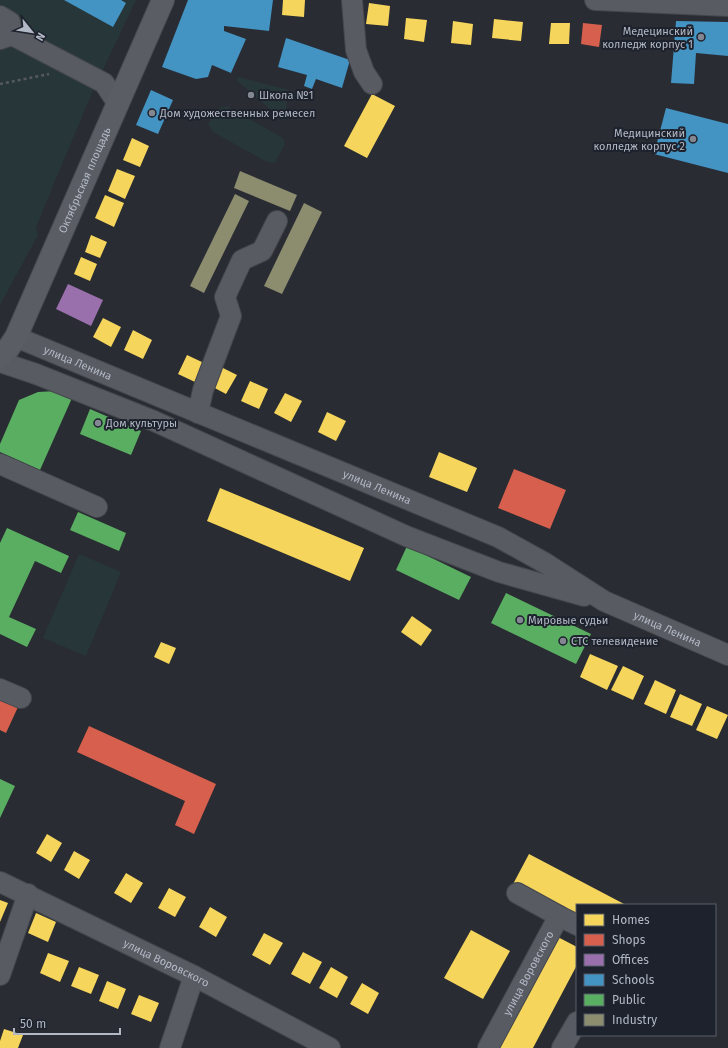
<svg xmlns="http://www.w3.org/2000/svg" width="728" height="1048" font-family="'Fira Sans',sans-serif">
	<rect width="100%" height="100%" fill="#292c33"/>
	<path fill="#273639" d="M 0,0 L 136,0 L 91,95 L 36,227 L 38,235 L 0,305 Z
		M 239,77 L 289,90 L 284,121 L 236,80 Z
		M 227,106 L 283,138 L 285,144 L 275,163 L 267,162 L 213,132 L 208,124 L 216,109 Z
		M 79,554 L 121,572 L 86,656 L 43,638 Z"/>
	<path fill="#f6d55c" d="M 283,0 L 305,0 L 304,17 L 282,15 Z
		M 369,3 L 390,6 L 388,26 L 366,24 Z
		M 406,18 L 427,20 L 424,42 L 404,39 Z
		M 494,19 L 523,22 L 521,41 L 492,38 Z
		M 453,21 L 473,24 L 471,45 L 451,43 Z
		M 551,23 L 570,23 L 569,44 L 549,44 Z
		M 372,94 L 395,106 L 367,158 L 344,146 Z
		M 132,138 L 149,146 L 140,167 L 123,160 Z
		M 117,169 L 135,176 L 125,199 L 108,191 Z
		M 105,195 L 124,203 L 114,227 L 95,218 Z
		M 91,235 L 107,242 L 100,258 L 85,252 Z
		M 81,257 L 97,264 L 90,281 L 74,274 Z
		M 103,318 L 121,327 L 111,347 L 93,337 Z
		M 133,330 L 152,340 L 143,359 L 124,350 Z
		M 187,355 L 204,363 L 195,382 L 178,374 Z
		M 219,366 L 237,375 L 226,394 L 209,385 Z
		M 250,381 L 268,389 L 259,409 L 241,401 Z
		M 285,393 L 302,401 L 291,422 L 274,413 Z
		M 327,412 L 346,421 L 336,441 L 318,432 Z
		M 439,452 L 477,468 L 467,492 L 429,477 Z
		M 220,488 L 364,548 L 350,581 L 207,521 Z
		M 412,616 L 432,630 L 421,646 L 401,632 Z
		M 161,642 L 176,648 L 169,664 L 154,657 Z
		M 590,654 L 618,666 L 607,690 L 580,677 Z
		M 623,666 L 644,676 L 633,700 L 611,690 Z
		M 655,680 L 676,690 L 666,714 L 644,704 Z
		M 680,694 L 702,704 L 692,726 L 670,717 Z
		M 707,706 L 728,715 L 717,739 L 696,730 Z
		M 47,834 L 62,843 L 51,862 L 36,853 Z
		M 74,851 L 90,860 L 79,879 L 64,870 Z
		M 529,854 L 626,905 L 577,905 L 577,921 L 512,886 Z
		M 126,873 L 143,883 L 131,903 L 114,893 Z
		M 169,888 L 186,897 L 175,917 L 158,908 Z
		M 0,900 L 8,903 L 0,922 Z
		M 210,907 L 227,917 L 216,937 L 199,927 Z
		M 36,913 L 56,922 L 48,942 L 28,933 Z
		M 471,930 L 510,951 L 483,999 L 444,978 Z
		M 264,933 L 283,943 L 270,965 L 252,955 Z
		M 554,935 L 577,947 L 577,965 L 533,1048 L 495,1048 Z
		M 303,952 L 322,962 L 310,984 L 291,974 Z
		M 48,953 L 69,961 L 60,982 L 40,973 Z
		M 79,967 L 99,975 L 91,994 L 71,986 Z
		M 331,967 L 348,977 L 337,998 L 319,988 Z
		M 107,981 L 126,989 L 118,1009 L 99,1001 Z
		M 362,983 L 379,993 L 368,1014 L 350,1004 Z
		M 139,995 L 159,1003 L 151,1022 L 131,1014 Z
		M 4,1029 L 23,1035 L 18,1048 L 0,1048 L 0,1041 Z"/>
	<path fill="#d6604d" d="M 583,23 L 602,25 L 599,47 L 581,44 Z
		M 514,469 L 566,490 L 550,529 L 498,508 Z
		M 0,698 L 18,707 L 6,733 L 0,730 Z
		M 89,726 L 216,784 L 194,834 L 175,825 L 185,801 L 77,752 Z"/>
	<path fill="#9970ab" d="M 68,284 L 103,300 L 91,326 L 56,309 Z"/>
	<path fill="#4393c3" d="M 64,0 L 121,0 L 126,3 L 113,27 Z
		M 188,0 L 273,0 L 269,31 L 224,26 L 224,31 L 246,39 L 231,73 L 212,65 L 208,77 L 196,79 L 162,67 Z
		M 676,21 L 728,22 L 728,56 L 696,53 L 694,84 L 671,83 Z
		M 286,38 L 350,60 L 342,88 L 316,79 L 312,89 L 304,86 L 307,75 L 278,67 Z
		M 151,90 L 173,100 L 158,134 L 136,125 Z
		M 666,108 L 728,124 L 728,173 L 654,154 Z"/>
	<path fill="#5aae61" d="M 56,391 L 72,398 L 40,470 L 0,452 L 0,444 L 19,400 L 38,392 Z
		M 90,409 L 141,431 L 131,455 L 80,434 Z
		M 78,512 L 126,533 L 119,551 L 70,530 Z
		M 7,528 L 69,556 L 61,573 L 35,561 L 9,617 L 36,629 L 27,647 L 0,634 L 0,543 Z
		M 407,546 L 471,577 L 459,600 L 396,570 Z
		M 506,593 L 591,634 L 576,664 L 491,623 Z
		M 0,779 L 15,786 L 0,818 Z"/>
	<path fill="#8c8c6e" d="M 240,171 L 297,195 L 290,211 L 234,188 Z
		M 235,194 L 249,201 L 204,293 L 190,286 Z
		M 304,203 L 322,212 L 282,294 L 264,286 Z"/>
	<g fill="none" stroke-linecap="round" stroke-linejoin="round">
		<defs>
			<g id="minor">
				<path d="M 352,0 L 356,50 L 364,72 L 372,84"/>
				<path d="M 595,0 L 728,6"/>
				<path d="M 0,16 L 10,22 L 12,35"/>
				<path d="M 0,39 L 12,35 L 104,83 L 118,104"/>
				<path id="s1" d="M 16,337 L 498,537 L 545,563 L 604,601 L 728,655"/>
				<path d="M 0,362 L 36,374 L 154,421 L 406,536 L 499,572 L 584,596"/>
				<path d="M 198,413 L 203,390 L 231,316 L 225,297 L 242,260 L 262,251 L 277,221"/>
				<path d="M 0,464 L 97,507"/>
				<path d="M 0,689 L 21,698"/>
				<path id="s2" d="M 0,882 L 194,976 L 330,1048"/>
				<path d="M 517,893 L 559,916"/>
				<path d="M 0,975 L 28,894"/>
				<path d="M 170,1048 L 194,976"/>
				<path id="s3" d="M 488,1048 L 559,916 L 577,925"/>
				<path d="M 562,1048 L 577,1022"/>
			</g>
			<g id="major">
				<path id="s4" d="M 0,357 L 8,349 L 16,337 L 163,0"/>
			</g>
		</defs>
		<use href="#minor" stroke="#44474c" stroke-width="22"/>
		<use href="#major" stroke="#464950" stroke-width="24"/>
		<path stroke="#565a5f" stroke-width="2.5" stroke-dasharray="3 3" stroke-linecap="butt" d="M 0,84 L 49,74"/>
		<use href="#minor" stroke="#585b62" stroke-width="20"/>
		<use href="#major" stroke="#5a5d64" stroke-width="22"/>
	</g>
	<g fill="#828792" stroke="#1d222d" stroke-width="1.5">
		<circle cx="701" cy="37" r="4"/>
		<circle cx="251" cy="95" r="4"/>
		<circle cx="152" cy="113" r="4"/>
		<circle cx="693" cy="139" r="4"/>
		<circle cx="98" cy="423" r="4"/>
		<circle cx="520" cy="620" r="4"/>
		<circle cx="563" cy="641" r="4"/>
	</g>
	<g text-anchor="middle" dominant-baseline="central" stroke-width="4" stroke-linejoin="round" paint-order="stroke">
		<g font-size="11" fill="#b2b8c5" stroke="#1d222d" text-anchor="start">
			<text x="693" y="31" text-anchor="end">Медецинский<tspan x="693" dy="13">колледж корпус 1</tspan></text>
			<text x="259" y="95">Школа №1</text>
			<text x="160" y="113">Дом художественных ремесел</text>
			<text x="685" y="133" text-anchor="end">Медицинский<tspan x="685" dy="13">колледж корпус 2</tspan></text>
			<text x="106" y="423">Дом культуры</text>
			<text x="528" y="620">Мировые судьи</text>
			<text x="571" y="641">СТС телевидение</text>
		</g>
		<g font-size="11" fill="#b2b8c5" stroke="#1d222d">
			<text stroke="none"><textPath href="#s4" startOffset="197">Октябрьская площадь</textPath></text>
			<text stroke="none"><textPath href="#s1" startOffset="67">улица Ленина</textPath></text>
			<text stroke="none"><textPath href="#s1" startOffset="391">улица Ленина</textPath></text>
			<text stroke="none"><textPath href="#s1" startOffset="715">улица Ленина</textPath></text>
			<text stroke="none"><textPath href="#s2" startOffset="185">улица Воровского</textPath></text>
			<text stroke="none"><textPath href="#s3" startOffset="85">улица Воровского</textPath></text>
		</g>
	</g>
	<rect x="576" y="904" width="140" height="132" fill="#1d222d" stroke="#595e6a"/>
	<rect x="584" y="914" width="20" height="12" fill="#f6d55c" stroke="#595e6a"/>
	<text x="612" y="924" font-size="12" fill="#b2b8c5">Homes</text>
	<rect x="584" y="934" width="20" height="12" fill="#d6604d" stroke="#595e6a"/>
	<text x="612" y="944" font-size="12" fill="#b2b8c5">Shops</text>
	<rect x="584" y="954" width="20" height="12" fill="#9970ab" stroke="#595e6a"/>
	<text x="612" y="964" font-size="12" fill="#b2b8c5">Offices</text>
	<rect x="584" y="974" width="20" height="12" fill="#4393c3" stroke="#595e6a"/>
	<text x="612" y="984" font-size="12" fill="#b2b8c5">Schools</text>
	<rect x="584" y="994" width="20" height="12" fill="#5aae61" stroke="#595e6a"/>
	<text x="612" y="1004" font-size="12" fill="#b2b8c5">Public</text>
	<rect x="584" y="1014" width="20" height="12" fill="#8c8c6e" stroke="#595e6a"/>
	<text x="612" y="1024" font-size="12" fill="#b2b8c5">Industry</text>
	<g transform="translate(32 32) rotate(120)" stroke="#1d222d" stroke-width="3" paint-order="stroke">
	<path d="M0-3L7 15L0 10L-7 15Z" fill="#b2b8c5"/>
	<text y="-6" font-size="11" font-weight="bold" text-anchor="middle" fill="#b2b8c5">N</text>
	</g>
	<path d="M14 1028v6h106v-6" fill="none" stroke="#b2b8c5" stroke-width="2"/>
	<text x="20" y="1028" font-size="12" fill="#b2b8c5" stroke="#1d222d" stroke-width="3" paint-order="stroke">50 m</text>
</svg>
